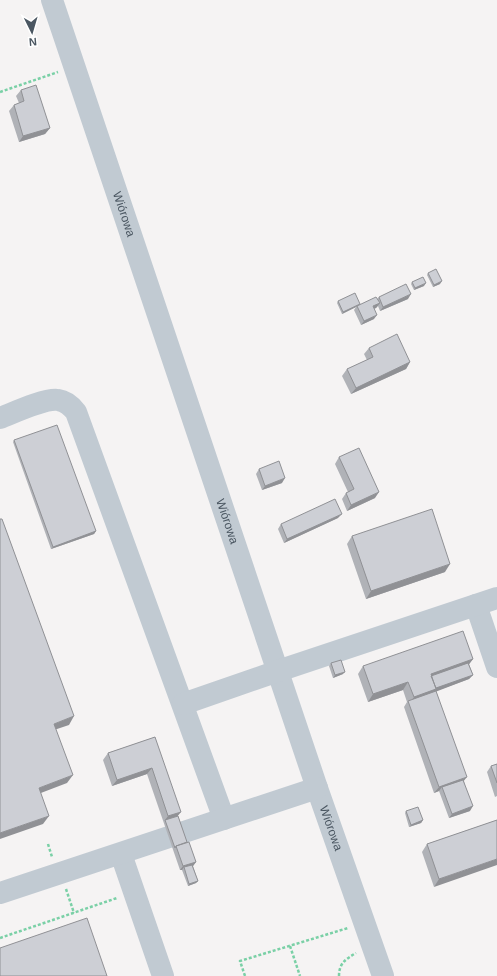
<svg xmlns="http://www.w3.org/2000/svg" width="497" height="976" font-family="Helvetica,sans-serif">
	<rect width="100%" height="100%" fill="#f5f3f3"/>
	<g fill="none" stroke-linecap="round" stroke-linejoin="round">
		<path stroke="#7ad0a6" stroke-width="2.5" stroke-dasharray="3 2" stroke-linecap="butt" d="M 0,92 L 58,72
			M 48,844 L 52,857
			M 66,889 L 74,913
			M 0,938 L 117,898
			M 290,946 L 300,976
			M 245,976 L 240,961 L 348,928
			M 339,976 C 339,963 346,959 356,953"/>
		<g stroke="#c1cad2" stroke-width="22">
			<path id="s1" d="M 52,0 L 317,788 L 383,976"/>
			<path d="M 0,418 C 13,413 45,398 58,400 C 66,401 72,407 76,412 L 224,819"/>
			<path d="M 476,605 L 497,667"/>
			<path d="M 183,704 L 278,671 L 497,598"/>
			<path d="M 121,854 L 163,976"/>
			<path d="M 0,893 L 317,788"/>
		</g>
	</g>
	<path fill="#b0b2b7" d="M 21,90 L 50,128 L 45,134 L 19,142 L 9,111 L 14,105 L 19,103 L 16,96 Z
		M 428,273 L 440,284 L 433,287 L 427,275 Z
		M 412,282 L 424,286 L 414,290 L 411,284 Z
		M 379,297 L 408,299 L 380,311 L 378,306 L 376,308 L 374,309 L 374,319 L 361,325 L 354,310 L 356,307 L 342,314 L 337,303 L 338,301 L 359,305 L 377,299 Z
		M 369,348 L 410,362 L 406,369 L 351,394 L 342,376 L 347,369 L 367,360 L 364,354 Z
		M 14,440 L 96,531 L 94,534 L 51,549 L 13,442 Z
		M 339,457 L 375,498 L 347,511 L 342,499 L 346,493 L 348,492 L 335,464 Z
		M 259,469 L 282,483 L 262,490 L 256,474 Z
		M 338,518 L 284,543 L 278,529 L 281,524 Z
		M 352,536 L 445,572 L 366,599 L 347,544 Z
		M 473,659 L 469,664 L 473,675 L 469,679 L 436,691 L 464,781 L 470,811 L 449,818 L 439,791 L 434,793 L 404,707 L 407,702 L 403,690 L 368,702 L 358,674 L 363,666 Z
		M 331,663 L 343,674 L 333,678 L 329,666 Z
		M 155,737 L 178,816 L 187,842 L 196,862 L 193,866 L 198,881 L 196,883 L 188,886 L 182,870 L 180,870 L 147,774 L 112,786 L 103,760 L 108,753 Z
		M 497,764 L 497,796 L 495,797 L 487,772 L 491,766 Z
		M 406,811 L 423,820 L 421,823 L 409,827 L 405,813 Z
		M 497,820 L 434,887 L 422,852 L 427,844 Z"/>
	<path fill="#909195" d="M 50,128 L 45,134 L 19,142 L 23,136 Z
		M 442,281 L 440,284 L 433,287 L 434,285 Z
		M 426,283 L 424,286 L 414,290 L 415,288 Z
		M 411,294 L 408,299 L 380,311 L 383,307 Z
		M 380,303 L 376,308 L 370,310 L 373,306 Z
		M 360,304 L 358,306 L 357,306 L 356,307 L 342,314 L 343,312 Z
		M 377,315 L 374,319 L 361,325 L 364,321 Z
		M 410,362 L 406,369 L 351,394 L 356,388 Z
		M 285,478 L 282,483 L 262,490 L 265,486 Z
		M 379,492 L 375,498 L 347,511 L 351,505 Z
		M 342,514 L 338,518 L 284,543 L 287,539 Z
		M 96,531 L 94,534 L 51,549 L 53,547 Z
		M 450,564 L 445,572 L 366,599 L 371,591 Z
		M 473,659 L 467,667 L 429,680 L 431,674 Z
		M 345,672 L 343,674 L 333,678 L 335,675 Z
		M 473,675 L 469,679 L 435,692 L 409,704 L 414,697 L 432,689 Z
		M 408,682 L 403,690 L 368,702 L 373,694 Z
		M 74,716 L 69,725 L 48,732 L 54,724 Z
		M 152,768 L 147,774 L 112,786 L 117,780 Z
		M 73,775 L 67,783 L 33,796 L 39,788 Z
		M 467,777 L 462,783 L 442,787 L 439,791 L 434,793 L 439,787 Z
		M 473,806 L 470,811 L 449,818 L 452,814 Z
		M 181,812 L 176,818 L 165,820 L 168,816 Z
		M 49,816 L 43,824 L 0,839 L 0,833 Z
		M 423,820 L 421,823 L 409,827 L 411,825 Z
		M 497,859 L 497,865 L 434,887 L 439,879 Z
		M 196,862 L 193,866 L 184,867 L 182,870 L 180,870 L 183,866 Z
		M 198,881 L 196,883 L 188,886 L 189,884 Z"/>
	<path fill="#cdcfd5" stroke="#909195" d="M 36,85 L 50,128 L 23,136 L 14,105 L 24,101 L 21,90 Z
		M 436,269 L 442,281 L 434,285 L 428,273 Z
		M 423,277 L 426,283 L 415,288 L 412,282 Z
		M 406,284 L 411,294 L 383,307 L 379,297 Z
		M 355,293 L 360,304 L 343,312 L 338,301 Z
		M 376,297 L 380,303 L 373,306 L 377,315 L 364,321 L 357,306 Z
		M 397,334 L 410,362 L 356,388 L 347,369 L 373,357 L 369,348 Z
		M 57,425 L 96,531 L 53,547 L 14,440 Z
		M 359,448 L 379,492 L 351,505 L 346,493 L 354,489 L 339,457 Z
		M 279,461 L 285,478 L 265,486 L 259,469 Z
		M 335,499 L 342,514 L 287,539 L 281,524 Z
		M 432,509 L 450,564 L 371,591 L 352,536 Z
		M 0,519 L 2,519 L 74,716 L 54,724 L 73,775 L 39,788 L 49,816 L 0,833 Z
		M 463,631 L 473,659 L 431,674 L 436,689 L 414,697 L 408,682 L 373,694 L 363,666 Z
		M 341,660 L 345,672 L 335,675 L 331,663 Z
		M 468,663 L 473,675 L 436,688 L 431,676 Z
		M 436,691 L 467,777 L 439,787 L 408,701 Z
		M 155,737 L 181,812 L 168,816 L 152,768 L 117,780 L 108,753 Z
		M 497,764 L 497,783 L 491,766 Z
		M 463,780 L 473,806 L 452,814 L 442,787 Z
		M 418,807 L 423,820 L 411,825 L 406,811 Z
		M 178,816 L 187,842 L 176,846 L 175,848 L 165,820 Z
		M 497,820 L 497,859 L 439,879 L 427,844 Z
		M 189,842 L 196,862 L 183,866 L 176,846 Z
		M 192,865 L 198,881 L 189,884 L 184,867 Z
		M 87,918 L 107,976 L 0,976 L 0,948 Z"/>
	<g text-anchor="middle" dominant-baseline="central" stroke-width="3" stroke-linejoin="round" paint-order="stroke">
		<g font-size="12" fill="#4a5661" stroke="#fff">
			<text stroke="none"><textPath href="#s1" startOffset="226">Wiórowa</textPath></text>
			<text stroke="none"><textPath href="#s1" startOffset="550">Wiórowa</textPath></text>
			<text stroke="none"><textPath href="#s1" startOffset="874">Wiórowa</textPath></text>
		</g>
	</g>
	<g transform="translate(32 32) rotate(175)" stroke="#ffffff" stroke-width="3" paint-order="stroke">
	<path d="M0-3L7 15L0 10L-7 15Z" fill="#4a5661"/>
	<text y="-6" font-size="11" font-weight="bold" text-anchor="middle" fill="#4a5661">N</text>
	</g>
</svg>
